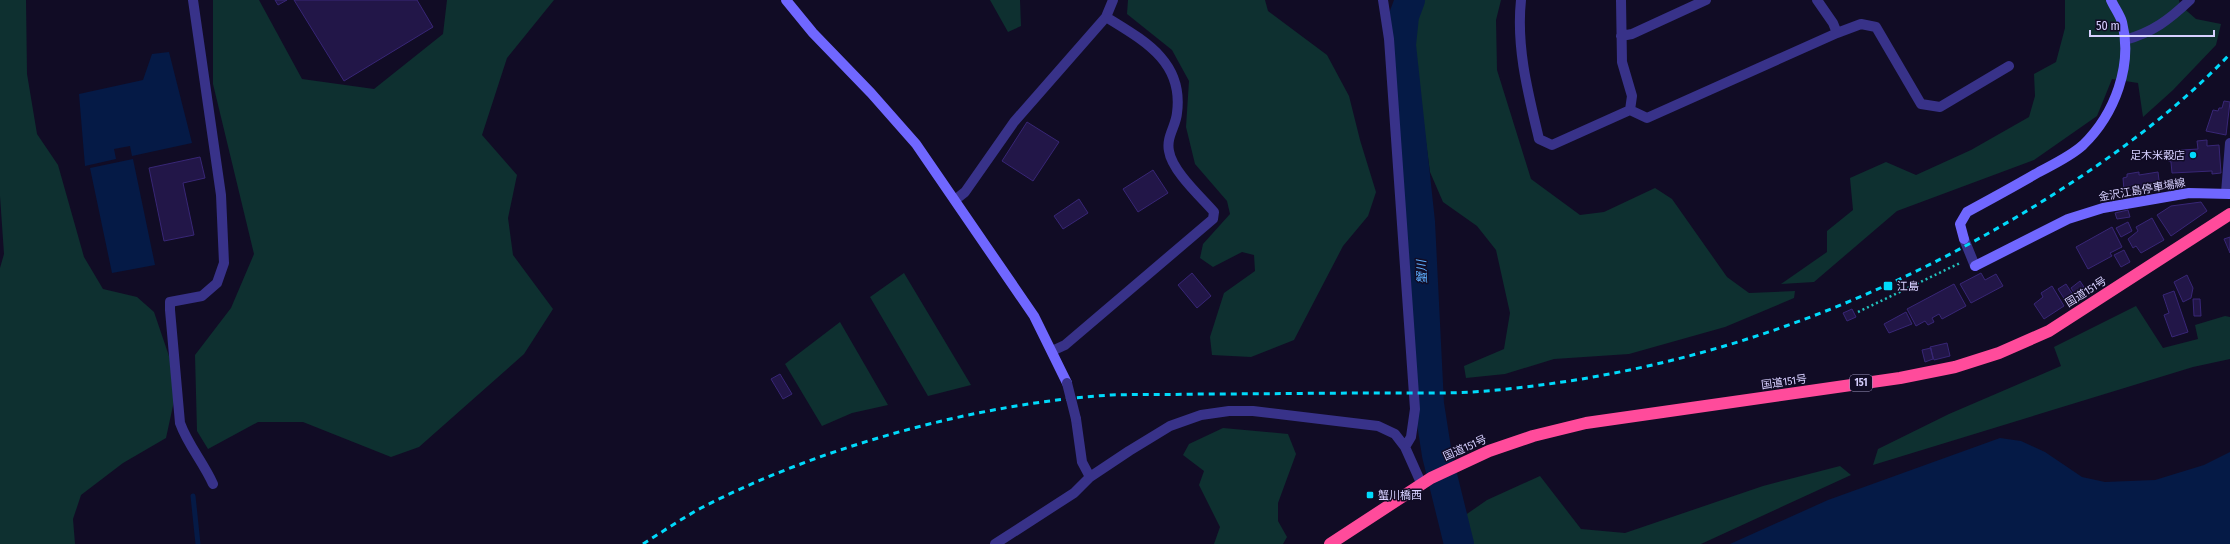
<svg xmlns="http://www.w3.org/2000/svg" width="2230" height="544" font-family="'Fira Sans Condensed','Noto Sans JP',sans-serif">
	<rect width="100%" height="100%" fill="#110c25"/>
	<path fill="#0e3030" d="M 0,0 L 26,0 L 27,74 L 37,134 L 58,165 L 84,257 L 103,289 L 137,297 L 154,312 L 170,359 L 174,401 L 166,438 L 123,463 L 81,495 L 73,519 L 75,544 L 0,544 L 0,268 L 4,254 L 0,196 Z
		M 213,0 L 259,0 L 302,79 L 374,89 L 443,34 L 447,0 L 554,0 L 507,58 L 482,135 L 517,175 L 508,218 L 513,255 L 553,309 L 524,354 L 419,447 L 391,457 L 303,422 L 258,422 L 208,449 L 197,431 L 195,355 L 231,308 L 254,254 L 213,84 Z
		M 990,0 L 1020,0 L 1021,26 L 1008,32 Z
		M 1128,0 L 1265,0 L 1268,11 L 1327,55 L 1349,96 L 1360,140 L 1376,192 L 1368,216 L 1343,246 L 1294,340 L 1251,357 L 1212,355 L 1210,337 L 1224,293 L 1255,271 L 1254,255 L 1242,252 L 1213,267 L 1200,258 L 1203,244 L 1230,214 L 1227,201 L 1195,164 L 1186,127 L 1189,81 L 1172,50 L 1127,14 Z
		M 1424,0 L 1501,0 L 1496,20 L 1497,70 L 1531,179 L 1580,215 L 1604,212 L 1655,188 L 1672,199 L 1727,277 L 1749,293 L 1795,291 L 1794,298 L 1725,327 L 1629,354 L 1554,359 L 1505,374 L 1466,378 L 1464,366 L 1504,349 L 1510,313 L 1496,250 L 1477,226 L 1443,202 L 1430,172 L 1412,38 Z
		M 2065,0 L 2179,0 L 2180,5 L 2196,19 L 2221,24 L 2216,45 L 2173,90 L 2143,117 L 2138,83 L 2112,79 L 2097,116 L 2034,160 L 1897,211 L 1814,282 L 1781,284 L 1827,252 L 1827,231 L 1853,210 L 1850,178 L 1886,162 L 1916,175 L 1971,150 L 2029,117 L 2035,96 L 2034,74 L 2056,62 L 2065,28 Z
		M 904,273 L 971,385 L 928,396 L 870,297 Z
		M 2136,306 L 2163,348 L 2198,339 L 2195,325 L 2225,316 L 2230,317 L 2230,359 L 2193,367 L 1873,465 L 1878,449 L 1949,414 L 2061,366 L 2054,347 Z
		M 840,322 L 888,405 L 852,413 L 822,426 L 785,364 Z
		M 1223,428 L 1288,434 L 1296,454 L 1278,503 L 1278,521 L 1287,537 L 1283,544 L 1214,544 L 1220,527 L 1199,485 L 1204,471 L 1183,455 L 1189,444 Z
		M 1840,466 L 1851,475 L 1701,544 L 1472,544 L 1464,516 L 1487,500 L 1540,476 L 1581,529 L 1625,533 L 1763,486 Z"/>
	<path fill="#051a46" d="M 169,52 L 192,143 L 132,156 L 130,146 L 114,149 L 116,159 L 85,166 L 79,94 L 143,80 L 152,54 Z
		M 133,159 L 155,265 L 112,273 L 90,168 Z
		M 2000,438 L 2021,441 L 2045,452 L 2082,477 L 2105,482 L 2155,480 L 2204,465 L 2230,452 L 2230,544 L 1730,544 L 1828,500 Z"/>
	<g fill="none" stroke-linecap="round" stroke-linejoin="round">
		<path stroke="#051a46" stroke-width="5" d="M 193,496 L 198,544"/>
		<path stroke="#051a46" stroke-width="30" d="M 1410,0 L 1404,16 L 1401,45 L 1420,222 L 1429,404 L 1437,455 L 1459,544"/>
	</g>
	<path fill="#221648" stroke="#382676" d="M 275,0 L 287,0 L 278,5 Z
		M 294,0 L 417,0 L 433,27 L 344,81 Z
		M 2224,101 L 2230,102 L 2226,135 L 2206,131 L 2213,110 L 2218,111 L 2219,108 L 2222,108 Z
		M 1027,122 L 1059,142 L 1033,181 L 1002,161 Z
		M 2207,140 L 2207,146 L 2219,145 L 2221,173 L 2212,174 L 2212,171 L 2172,173 L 2171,162 L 2167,160 L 2166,151 L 2198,149 L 2197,141 Z
		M 200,157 L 205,178 L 183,183 L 194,235 L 164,241 L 149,168 Z
		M 1153,170 L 1168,193 L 1138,212 L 1123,189 Z
		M 2139,172 L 2139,175 L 2158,172 L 2160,188 L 2124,190 L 2123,178 L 2127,177 L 2127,174 Z
		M 1079,199 L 1088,213 L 1063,229 L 1054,216 Z
		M 2201,202 L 2207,211 L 2171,236 L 2157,215 L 2171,206 Z
		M 2128,210 L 2130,217 L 2117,219 L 2115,213 Z
		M 2152,218 L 2164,240 L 2141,253 L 2136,246 L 2133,248 L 2128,239 L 2138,231 L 2136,227 Z
		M 2128,222 L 2132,231 L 2121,237 L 2116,228 Z
		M 2112,227 L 2122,247 L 2110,253 L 2112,256 L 2088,269 L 2076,247 Z
		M 2230,237 L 2230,253 L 2224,239 Z
		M 2124,250 L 2130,262 L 2121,267 L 2114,255 Z
		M 1192,273 L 1211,296 L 1197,308 L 1178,285 Z
		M 1981,273 L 1985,280 L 1996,274 L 2003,286 L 1971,303 L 1960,284 Z
		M 2187,275 L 2193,288 L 2191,298 L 2183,302 L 2174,282 Z
		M 2080,281 L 2086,290 L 2077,297 L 2071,288 Z
		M 1954,284 L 1966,306 L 1942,319 L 1939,314 L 1932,318 L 1934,322 L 1928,325 L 1925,321 L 1916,326 L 1907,309 Z
		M 2066,284 L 2075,298 L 2067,303 L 2058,289 Z
		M 2052,286 L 2064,306 L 2044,319 L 2034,304 L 2043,297 L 2041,293 Z
		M 2174,291 L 2188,332 L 2172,337 L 2164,315 L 2169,313 L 2163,295 Z
		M 2193,299 L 2200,299 L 2201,316 L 2194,316 Z
		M 1852,309 L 1856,317 L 1847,321 L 1843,313 Z
		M 1906,312 L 1912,324 L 1889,333 L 1884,324 Z
		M 1947,343 L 1950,356 L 1934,360 L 1930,347 Z
		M 1931,348 L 1933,359 L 1925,362 L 1922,350 Z
		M 780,374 L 792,394 L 783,399 L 771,379 Z"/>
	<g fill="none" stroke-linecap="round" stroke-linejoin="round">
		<path stroke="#22c1bd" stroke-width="2.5" stroke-dasharray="2 3" stroke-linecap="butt" d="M 1858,312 L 1960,263"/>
		<path stroke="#383289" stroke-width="10" d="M 193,0 L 221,195 L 224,263 L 217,283 L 202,296 L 170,302 L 170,310 L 180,423 C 188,445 203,462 213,484
			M 1383,0 L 1389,39 L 1415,409 L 1411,437 L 1405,447
			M 1521,0 C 1516,47 1528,93 1539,139 L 1552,145 L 1630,110 L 1632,96 L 1622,62 L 1621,0
			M 1817,0 L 1833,23 L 1837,33 L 1861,24 L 1876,27 L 1921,104 L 1940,107 L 2009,66
			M 1621,36 L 1632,34 L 1706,0
			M 2125,40 C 2153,32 2169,20 2190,0
			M 1630,110 L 1647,118 L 1837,33
			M 2226,193 L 2230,143
			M 955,200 L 965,192 L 1014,122 L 1106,17 L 1113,0
			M 1964,239 L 1975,266
			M 1052,351 L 1065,345 L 1213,219 L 1214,212 C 1201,197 1172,171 1169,151 C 1166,137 1176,126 1177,113 C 1184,61 1143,40 1106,17
			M 1076,419 L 1082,462 L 1090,477
			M 995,544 L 1074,493 L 1090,477 L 1129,451 L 1170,426 L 1201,415 L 1229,411 L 1253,411 L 1378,426 L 1395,434 L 1405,447 L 1422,485"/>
		<path stroke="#7067ff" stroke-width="10" d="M 786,0 L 813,33 L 871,93 L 916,144 L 1034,316 L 1067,383
			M 1964,239 L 1960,224 L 1967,212 C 1991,199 2015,186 2039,172 C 2054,164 2071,156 2083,145 C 2115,114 2133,65 2122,22 C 2120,15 2114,7 2111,0
			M 1975,266 L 2068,219 L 2103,208 L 2189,193 L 2230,194"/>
		<path stroke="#ff4b9b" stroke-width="12" d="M 1330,544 L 1431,478 L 1489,451 L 1533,436 L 1586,423 L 1900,378 L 1955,367 L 1999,353 L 2049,331 L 2230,214"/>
		<path stroke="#00dafb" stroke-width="3" stroke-dasharray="6 5" stroke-linecap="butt" d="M 643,544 C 662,532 681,519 701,508 C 819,447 978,403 1111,395 C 1140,394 1168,395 1197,394 C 1260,394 1323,393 1385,393 C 1422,393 1460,394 1497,390 C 1686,372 1857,312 2020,215 C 2095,170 2169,118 2230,54"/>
		<path stroke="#383289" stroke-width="10" d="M 1067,383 L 1076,419"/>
	</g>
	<g fill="#00dafb" stroke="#110c25" stroke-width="1.5">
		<circle cx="2193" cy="155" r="4"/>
		<rect x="1883" y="281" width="10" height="10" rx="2"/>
		<rect x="1366" y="491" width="8" height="8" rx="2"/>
	</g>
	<g text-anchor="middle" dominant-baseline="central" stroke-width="3" stroke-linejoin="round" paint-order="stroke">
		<rect fill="#110c25" stroke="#9c95be" stroke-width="1" x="1850" y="375" width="22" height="16" rx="3"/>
		<g font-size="10" font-weight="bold" fill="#d7d0ff">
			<text x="1861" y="383">151</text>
		</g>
		<g font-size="11" fill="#d7d0ff" stroke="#110c25" text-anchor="start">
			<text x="2185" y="155" text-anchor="end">足木米穀店</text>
			<text x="1897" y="286">江島</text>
			<text x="1378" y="495">蟹川橋西</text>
		</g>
		<g font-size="11" fill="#d7d0ff" stroke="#110c25">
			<text transform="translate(2142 190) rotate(-10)">金沢江島停車場線</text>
			<text transform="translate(2086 292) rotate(-32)">国道151号</text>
			<text transform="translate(1784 382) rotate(-8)">国道151号</text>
			<text transform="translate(1465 448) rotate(-24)">国道151号</text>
		</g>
		<g font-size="12" font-style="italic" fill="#5eafff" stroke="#110c25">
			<text transform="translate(1422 272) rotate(-93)">蟹川</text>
		</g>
	</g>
	<path d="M2090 30v6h124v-6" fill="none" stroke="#d7d0ff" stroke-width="2"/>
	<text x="2096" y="30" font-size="12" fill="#d7d0ff" stroke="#110c25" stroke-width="3" paint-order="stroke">50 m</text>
</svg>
